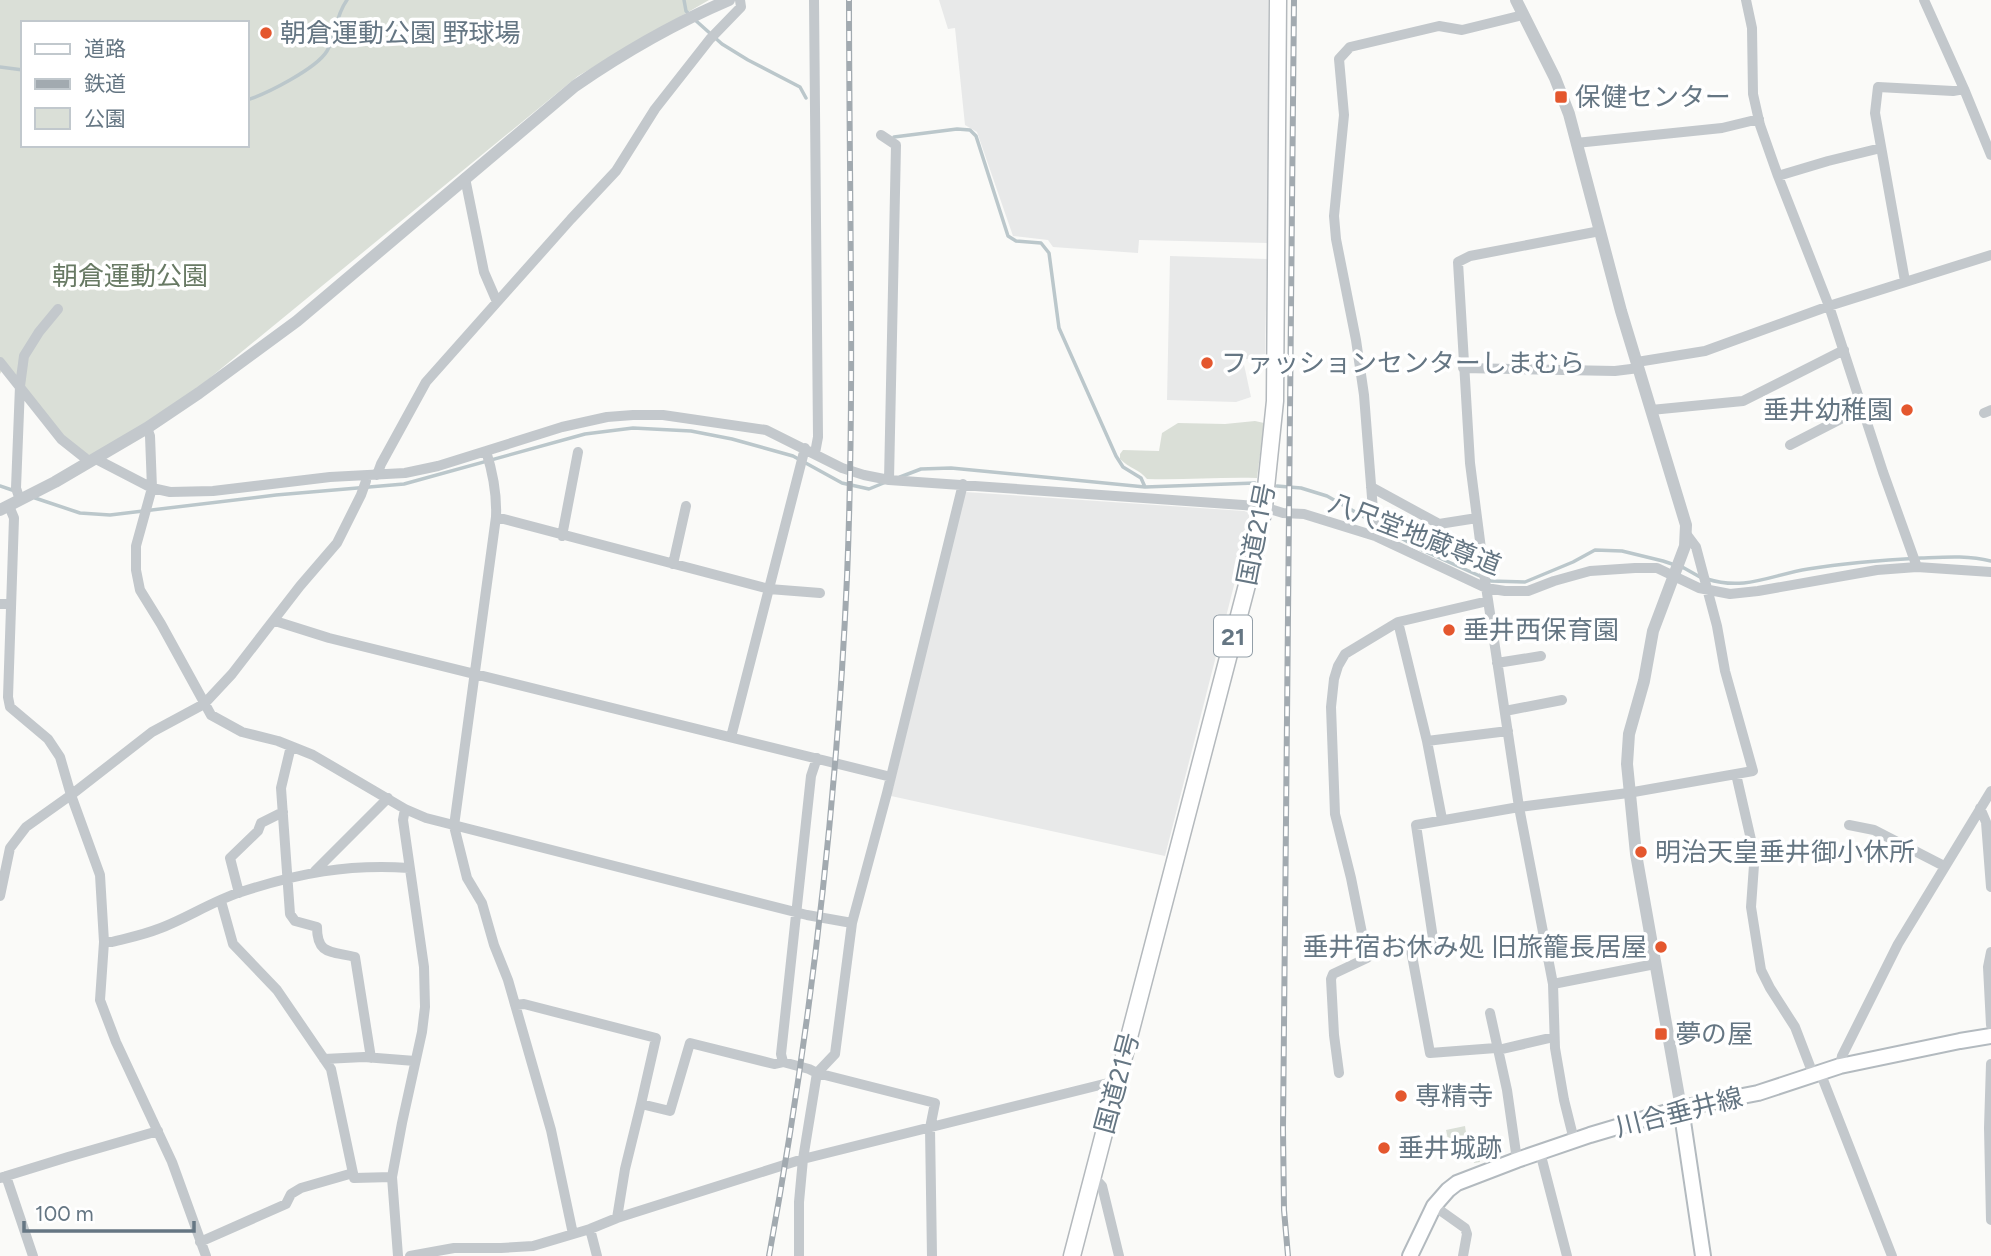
<svg xmlns="http://www.w3.org/2000/svg" width="1991" height="1256" font-family="Figtree,'Noto Sans JP',sans-serif">
	<rect width="100%" height="100%" fill="#fafaf8"/>
	<path fill="#e8e9e9" d="M 939,0 L 1268,0 L 1268,243 L 1139,240 L 1138,253 L 1053,247 L 1048,240 L 1013,236 L 977,132 L 965,125 L 955,28 L 948,29 Z
		M 1170,256 L 1267,259 L 1265,354 L 1243,360 L 1251,397 L 1236,402 L 1167,400 Z
		M 965,492 L 1244,511 L 1250,513 L 1242,554 L 1165,856 L 891,796 Z"/>
	<path fill="#dadfd7" fill-rule="evenodd" d="M 0,0 L 709,0 L 578,76 L 200,386 L 95,457 L 74,450 L 5,364 L 0,374 ZM 23,23 L 247,23 L 247,145 L 23,145 Z
		M 1255,421 L 1264,423 L 1257,478 C 1220,477 1184,480 1147,479 C 1140,470 1129,468 1120,459 L 1120,454 L 1123,450 L 1159,451 L 1162,433 L 1178,423 L 1225,424 Z
		M 1465,1126 L 1467,1139 L 1474,1137 L 1480,1162 L 1474,1163 L 1471,1149 L 1451,1153 L 1446,1130 Z"/>
	<g fill="none" stroke-linecap="round" stroke-linejoin="round">
		<path stroke="#bbc7cb" stroke-width="3.5" d="M 684,0 L 686,11 L 689,14
			M 694,19 L 722,44 L 748,60 L 800,87 L 806,98
			M 0,67 L 23,70
			M 247,100 C 266,94 316,69 327,51 C 336,36 335,16 347,0
			M 894,137 L 957,129 L 970,130 L 976,136 L 1008,236 L 1016,241 L 1041,243 L 1049,253 L 1059,328 L 1116,456 L 1123,467 L 1141,478 L 1145,487
			M 900,477 L 921,469 L 951,468 L 1145,487 L 1255,483
			M 0,486 L 15,491
			M 1277,486 L 1301,488 L 1327,496 L 1424,551 L 1491,581 L 1525,582 L 1573,562 L 1595,550 L 1622,551 L 1663,561 L 1684,568 L 1700,577
			M 35,498 L 80,513 L 110,515 L 276,495 L 404,484 L 585,434 L 633,428 L 691,431 L 732,439 L 793,456 L 842,483 L 869,489 L 886,482
			M 1707,579 C 1745,591 1771,575 1808,569 C 1845,563 1883,560 1921,558 C 1944,557 1968,555 1991,561"/>
		<defs>
			<path id="secondary" d="M 1681,1108 L 1703,1256
				M 1410,1256 L 1434,1206 L 1448,1190 L 1457,1183 L 1517,1160 L 1590,1135 L 1681,1108 L 1758,1093 L 1840,1066 L 1960,1041 L 1991,1036"/>
			<path id="trunk" d="M 1072,1256 L 1254,558 L 1264,507 L 1275,401 L 1278,0"/>
		</defs>
		<use href="#secondary" stroke="#b3babf" stroke-width="18"/>
		<use href="#trunk" stroke="#b4b9bd" stroke-width="19"/>
		<path stroke="#c3c8cc" stroke-width="10" d="M 814,0 L 818,437 L 815,453
			M 1746,0 L 1752,28 L 1753,94 L 1760,125 L 1778,176 L 1829,306 L 1883,472 L 1917,567
			M 1924,0 L 1964,89 L 1991,155
			M 881,135 L 896,145 L 889,480
			M 1576,143 L 1722,128 L 1759,119
			M 1778,176 L 1828,161 L 1881,148
			M 465,178 L 484,272 L 497,302
			M 1905,281 L 1875,113 L 1878,87 L 1953,91 L 1964,89
			M 0,362 L 61,439 L 90,462
			M 1637,362 L 1705,351 L 1829,306 L 1991,255
			M 1463,368 L 1615,371 L 1639,368
			M 1651,410 L 1743,401 L 1844,350
			M 1984,413 L 1991,410
			M 147,428 L 150,436 L 152,488 L 136,546 L 136,570 L 140,590 L 161,624 L 211,715 L 242,732 L 278,741 L 313,755 L 405,809 L 426,818 L 807,915 L 852,923
			M 1790,445 L 1862,408
			M 96,459 L 152,488 L 170,492 L 213,491 L 330,477 L 405,473 L 438,466 L 486,451
			M 377,475 L 381,464 L 426,382 L 571,219 L 616,171 L 655,109 L 710,39 L 741,7 L 740,0
			M 1371,487 L 1439,524 L 1477,518
			M 20,500 L 16,488 L 20,386 L 24,356 L 39,332 L 58,309
			M 9,506 L 14,518 L 8,697 L 10,707 L 48,739 L 60,757 L 71,795 L 100,875 L 104,942 L 100,1000 L 116,1042 L 172,1162 L 206,1256
			M 496,517 L 769,589 L 820,593
			M 562,536 L 578,452
			M 1375,536 L 1364,395 L 1356,340 L 1336,239 L 1334,216 L 1344,115 L 1339,59 L 1350,47 L 1439,26 L 1462,30 L 1523,15
			M 673,564 L 686,506
			M 0,604 L 11,604
			M 275,621 L 329,638 L 891,777
			M 1398,622 L 1427,741 L 1442,819
			M 1497,663 L 1541,656
			M 1505,711 L 1562,700
			M 731,737 L 805,448
			M 1427,741 L 1508,731
			M 291,746 L 281,788 L 290,914 L 295,921 L 317,927 C 317,955 331,951 355,957 L 371,1058
			M 817,758 L 811,776 L 785,1017 L 781,1054 L 783,1062 L 809,1069 L 817,1073 L 935,1103 L 930,1128 L 932,1256
			M 1736,774 L 1752,844 L 1754,865 L 1751,907 L 1761,970 L 1770,988 L 1795,1027 L 1813,1074
			M 1980,808 L 1986,822 L 1991,887
			M 1849,825 L 1874,830 L 1944,866
			M 315,871 L 388,798
			M 239,893 L 230,858 L 258,831 L 261,823 L 283,812
			M 0,896 L 10,848 L 26,827 L 71,795 L 152,732 L 204,704 L 232,674 L 300,586 L 337,543 L 361,495 L 366,481 L 365,476
			M 221,901 L 233,944 L 277,990 L 331,1069 L 354,1178 L 392,1177
			M 104,942 L 112,942 C 127,938 143,935 158,929 C 186,919 212,901 241,892 C 299,873 347,864 409,868
			M 1991,952 L 1988,967 L 1991,1025
			M 1553,984 L 1655,964
			M 515,1005 L 524,1004 L 656,1038 L 641,1104 L 670,1111 L 690,1043 L 774,1064 L 783,1062
			M 1490,1013 L 1507,1090 L 1517,1160
			M 1554,1037 L 1498,1050 L 1496,1048 L 1430,1053 L 1411,950 L 1434,945 L 1416,825 L 1519,807 L 1628,793 L 1753,771 L 1725,671 L 1717,626 L 1696,547 L 1687,535
			M 324,1059 L 364,1057 L 415,1061
			M 1991,1064 L 1989,1128 L 1991,1220
			M 1840,1066 L 1842,1056 L 1898,944 L 1991,791
			M 1820,1072 L 1892,1256
			M 1339,1073 L 1334,1035 L 1331,979 L 1333,974 L 1367,958 L 1351,878 L 1335,814 L 1331,707 L 1334,679 L 1338,666 L 1345,654 L 1398,622 L 1488,601
			M 1574,1140 L 1564,1100 L 1555,1048 L 1553,984 L 1519,807 L 1485,580 L 1470,463 L 1458,262 L 1470,256 L 1600,231
			M 1540,1152 L 1567,1256
			M 6,1176 L 33,1256
			M 1093,1176 L 1102,1186 L 1119,1256
			M 0,1178 L 68,1157 L 158,1131
			M 1434,1206 L 1465,1228 L 1467,1234 L 1463,1256
			M 617,1218 L 625,1169 L 641,1104
			M 590,1229 L 597,1256
			M 573,1234 L 551,1130 L 508,980 L 494,945 L 482,903 L 467,878 L 454,826 L 496,517 C 497,494 493,473 486,451 L 562,427 L 607,417 L 633,415 L 663,415 L 766,430 L 842,468 L 864,475 L 889,480 L 1243,505 L 1264,507 L 1283,513 L 1304,514 L 1375,536 L 1486,588 L 1505,591 L 1528,591 L 1554,581 L 1590,571 L 1635,568 L 1657,568 L 1699,588 L 1730,594 L 1758,591 L 1877,570 L 1917,567 L 1991,572
			M 200,1242 L 286,1204 L 291,1194 L 301,1188 L 353,1173
			M 398,1256 L 392,1177 L 402,1123 L 422,1032 L 425,1007 L 424,967 L 403,820 L 405,809
			M 410,1256 L 454,1248 L 501,1248 L 533,1246 L 590,1229 L 617,1218 L 803,1159 L 1108,1083 L 1117,1083
			M 799,1256 L 799,1202 L 803,1159 L 817,1073 L 835,1054 L 852,923 L 887,793 L 963,484"/>
		<path stroke="#c3c8cc" stroke-width="12" d="M 1516,0 L 1555,78 L 1569,114 L 1621,311 L 1686,525 L 1685,546 L 1653,631 L 1644,681 L 1629,734 L 1627,764 L 1636,854 L 1681,1108
			M 0,510 L 55,482 L 147,428 L 199,393 L 297,321 L 575,86 C 623,53 675,23 729,0"/>
		<use href="#secondary" stroke="#fff" stroke-width="14"/>
		<use href="#trunk" stroke="#fff" stroke-width="16"/>
		<defs>
			<path id="rail" d="M 769,1256 C 810,1032 837,804 847,577 C 855,385 849,192 849,0
				M 1288,1256 L 1284,1210 L 1283,1129 L 1294,0"/>
		</defs>
		<use href="#rail" stroke="#a2aab0" stroke-width="6"/>
		<use href="#rail" stroke="#fff" stroke-width="3.5" stroke-dasharray="10" stroke-linecap="butt"/>
	</g>
	<g fill="#e4572e" stroke="#fff" stroke-width="2.5">
		<circle cx="266" cy="33" r="7"/>
		<rect x="1554" y="90" width="14" height="14" rx="3.5"/>
		<circle cx="1207" cy="363" r="7"/>
		<circle cx="1907" cy="410" r="7"/>
		<circle cx="1449" cy="630" r="7"/>
		<circle cx="1641" cy="852" r="7"/>
		<circle cx="1661" cy="947" r="7"/>
		<rect x="1654" y="1027" width="14" height="14" rx="3.5"/>
		<circle cx="1401" cy="1096" r="7"/>
		<circle cx="1384" cy="1148" r="7"/>
	</g>
	<g text-anchor="middle" dominant-baseline="central" stroke-width="7" stroke-linejoin="round" paint-order="stroke">
		<rect fill="#fff" stroke="#939fa8" stroke-width="2" x="1214" y="615.5" width="38" height="41" rx="5"/>
		<g font-size="24" font-weight="bold" fill="#657683">
			<text x="1233" y="636">21</text>
		</g>
		<g font-size="26" fill="#657683" stroke="#fff" text-anchor="start">
			<text x="280" y="33">朝倉運動公園 野球場</text>
			<text x="1575" y="97">保健センター</text>
			<text x="1221" y="363">ファッションセンターしまむら</text>
			<text x="1893" y="410" text-anchor="end">垂井幼稚園</text>
			<text x="1463" y="630">垂井西保育園</text>
			<text x="1655" y="852">明治天皇垂井御小休所</text>
			<text x="1647" y="947" text-anchor="end">垂井宿お休み処 旧旅籠長居屋</text>
			<text x="1675" y="1034">夢の屋</text>
			<text x="1415" y="1096">専精寺</text>
			<text x="1398" y="1148">垂井城跡</text>
		</g>
		<g font-size="26" fill="#687a64" stroke="#fff">
			<text x="130" y="276">朝倉運動公園</text>
		</g>
		<g font-size="26" fill="#657683" stroke="#fff">
			<text transform="translate(1256 534) rotate(-79)">国道21号</text>
			<text transform="translate(1415 534) rotate(21)">八尺堂地蔵尊道</text>
			<text transform="translate(1117 1083) rotate(-75)">国道21号</text>
			<text transform="translate(1679 1112) rotate(-14)">川合垂井線</text>
		</g>
	</g>
	<rect x="21" y="21" width="228" height="126" fill="#ffffff" stroke="#c1c8cd" stroke-width="2"/>
	<rect x="35" y="44" width="35" height="10" fill="#ffffff" stroke="#c1c8cd" stroke-width="2"/>
	<text x="84" y="56" font-size="21" fill="#657683">道路</text>
	<rect x="35" y="79" width="35" height="10" fill="#a2aab0" stroke="#c1c8cd" stroke-width="2"/>
	<text x="84" y="91" font-size="21" fill="#657683">鉄道</text>
	<rect x="35" y="108" width="35" height="21" fill="#dadfd7" stroke="#c1c8cd" stroke-width="2"/>
	<text x="84" y="126" font-size="21" fill="#657683">公園</text>
	<path d="M24 1221v10h170v-10" fill="none" stroke="#657683" stroke-width="3.5"/>
	<text x="35" y="1221" font-size="21" fill="#657683" stroke="#ffffff" stroke-width="5" paint-order="stroke">100 m</text>
</svg>
